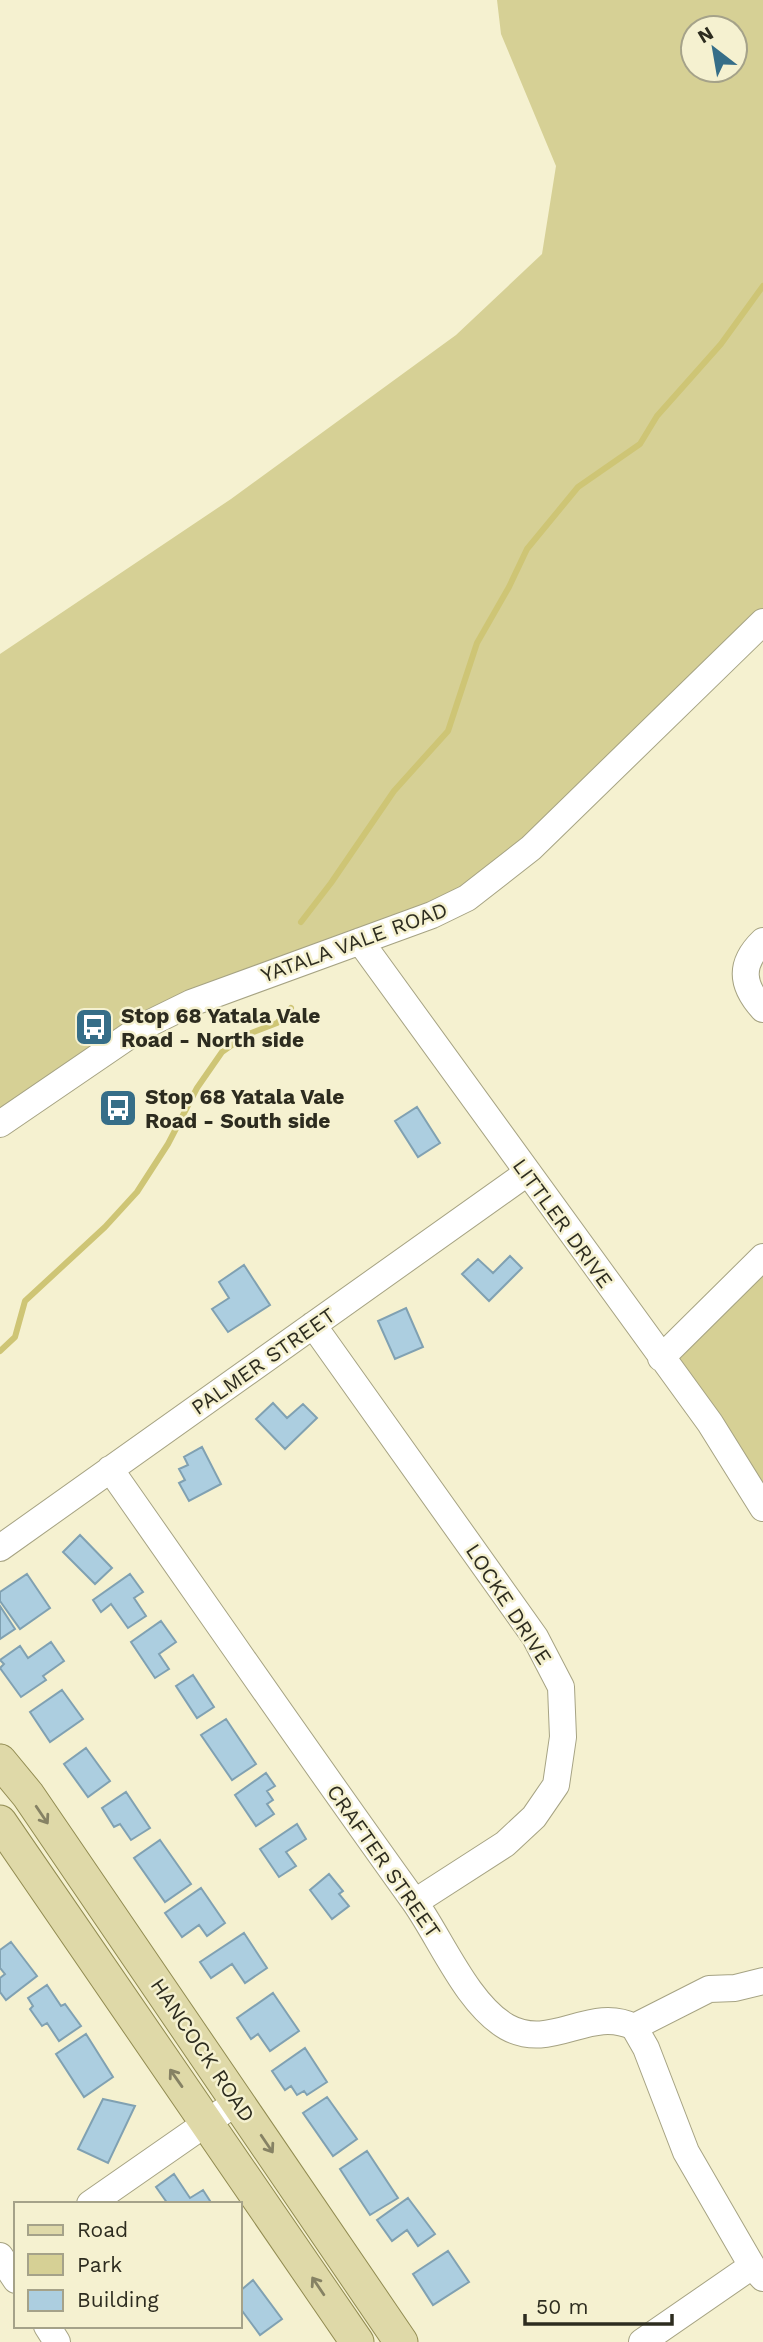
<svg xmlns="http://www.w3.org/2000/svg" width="763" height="2342" font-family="'Work Sans',sans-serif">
	<rect width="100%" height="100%" fill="#f5f1d0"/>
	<path fill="#d6d095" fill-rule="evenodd" d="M 497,0 L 763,0 L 763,623 L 467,898 L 191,1003 L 0,1127 L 0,654 L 231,499 L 456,335 L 542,254 L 556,166 L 501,34 ZM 693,28 L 735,28 L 735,70 L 693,70 Z
		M 763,1269 L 763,1487 L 677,1356 Z"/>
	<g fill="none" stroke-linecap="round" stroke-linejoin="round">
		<path stroke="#cec575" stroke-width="6" d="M 301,922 L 331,883 L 394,791 L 448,731 L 477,643 L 509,587 L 527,549 L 578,487 L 640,444 L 657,416 L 721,344 L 763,286
			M 0,1351 L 15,1337 L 25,1301 L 105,1227 L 137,1192 L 168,1144 L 197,1088 L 222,1052 L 246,1035 L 277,1023 L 291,1008"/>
	</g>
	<path fill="#accee0" stroke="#80a1b2" stroke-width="2" d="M 417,1107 L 440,1143 L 418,1157 L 395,1121 Z
		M 510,1256 L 522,1268 L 489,1301 L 462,1274 L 478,1259 L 493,1273 Z
		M 244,1265 L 270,1305 L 228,1332 L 212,1309 L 229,1298 L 219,1282 Z
		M 406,1308 L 423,1347 L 395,1359 L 378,1321 Z
		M 273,1403 L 287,1418 L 303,1404 L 317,1418 L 285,1449 L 256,1419 Z
		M 202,1447 L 221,1484 L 189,1501 L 179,1483 L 185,1480 L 179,1469 L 188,1465 L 184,1457 Z
		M 80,1535 L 112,1568 L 95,1584 L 63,1552 Z
		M 27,1574 L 50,1608 L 20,1629 L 0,1601 L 0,1592 Z
		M 130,1574 L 143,1592 L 134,1598 L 146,1616 L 128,1628 L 111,1604 L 101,1612 L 93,1600 Z
		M 0,1606 L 15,1629 L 0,1639 Z
		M 161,1621 L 176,1642 L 159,1654 L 169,1669 L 155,1678 L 131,1642 Z
		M 51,1642 L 64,1661 L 43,1676 L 46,1680 L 21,1697 L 0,1668 L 4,1664 L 0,1660 L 20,1646 L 28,1658 Z
		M 193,1675 L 214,1707 L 197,1718 L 176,1686 Z
		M 62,1690 L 83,1719 L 50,1742 L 30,1712 Z
		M 226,1719 L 256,1764 L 232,1780 L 201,1735 Z
		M 86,1748 L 110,1781 L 88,1797 L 64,1764 Z
		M 266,1773 L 275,1786 L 267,1791 L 273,1800 L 267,1804 L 274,1814 L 256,1826 L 235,1795 Z
		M 126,1792 L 150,1828 L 131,1840 L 120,1824 L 114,1827 L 102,1808 Z
		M 297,1824 L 306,1839 L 286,1852 L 296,1866 L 279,1877 L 260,1849 Z
		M 160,1840 L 191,1884 L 165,1902 L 134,1858 Z
		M 329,1874 L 343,1891 L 339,1894 L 349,1906 L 332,1919 L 310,1890 Z
		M 201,1888 L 225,1923 L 207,1936 L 199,1925 L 182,1937 L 165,1913 Z
		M 244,1933 L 267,1968 L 245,1983 L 232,1964 L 211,1978 L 200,1962 Z
		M 11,1942 L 37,1976 L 6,2000 L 0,1992 L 0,1978 L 5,1974 L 0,1968 L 0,1950 Z
		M 47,1985 L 61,2006 L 65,2004 L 81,2026 L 59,2041 L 47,2023 L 42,2026 L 30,2009 L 33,2006 L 28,1998 Z
		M 273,1993 L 299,2031 L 270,2051 L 258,2034 L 251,2039 L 237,2018 Z
		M 86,2034 L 113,2077 L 84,2097 L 56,2054 Z
		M 305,2048 L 327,2082 L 307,2095 L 304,2091 L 297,2095 L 291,2086 L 285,2090 L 272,2071 Z
		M 327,2097 L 357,2139 L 333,2156 L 303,2113 Z
		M 103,2099 L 135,2106 L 108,2163 L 78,2149 Z
		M 367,2151 L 398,2198 L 370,2215 L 340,2169 Z
		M 174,2174 L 190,2198 L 203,2190 L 212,2204 L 168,2204 L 156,2187 Z
		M 408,2198 L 435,2234 L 418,2246 L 407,2230 L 392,2241 L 377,2220 Z
		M 448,2251 L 469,2282 L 433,2305 L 413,2274 Z
		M 253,2280 L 282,2319 L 260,2335 L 240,2308 L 240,2291 Z"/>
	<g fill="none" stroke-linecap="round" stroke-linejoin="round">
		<defs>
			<path id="minor" d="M 360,941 L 710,1423 L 763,1508
				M 763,941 C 738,965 742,986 763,1009
				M 0,1124 L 142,1027 L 191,1003 L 432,915 L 467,898 L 531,848 L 763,622
				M 313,1325 L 535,1637 L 561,1687 L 563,1737 L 556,1785 L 534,1817 L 505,1844 L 415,1902
				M 661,1358 L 763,1257
				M 110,1469 C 211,1613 311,1758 414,1901 C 441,1939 467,2004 507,2027 C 552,2052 590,2005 634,2027
				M 0,1548 L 527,1173
				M 634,2027 L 646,2048 L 686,2152 L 752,2266 L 763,2278
				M 634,2027 L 709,1989 L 735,1988 L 763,1981
				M 90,2204 L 238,2101
				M 0,2256 L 16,2280
				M 47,2326 L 57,2342
				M 642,2342 L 752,2266"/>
			<path id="major" d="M 0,1761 L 28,1795 L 401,2342
				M 0,1822 L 357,2342"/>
		</defs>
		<use href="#minor" stroke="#a6a383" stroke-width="28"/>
		<use href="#major" stroke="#928c52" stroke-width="35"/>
		<use href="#minor" stroke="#fff" stroke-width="26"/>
		<use href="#major" stroke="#dfd9a8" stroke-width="33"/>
	</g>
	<defs><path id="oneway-shaft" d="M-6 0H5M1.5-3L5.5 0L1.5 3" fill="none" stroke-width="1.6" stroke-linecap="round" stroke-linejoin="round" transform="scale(1.75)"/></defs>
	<g stroke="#868264">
		<use href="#oneway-shaft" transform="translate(42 1815) rotate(56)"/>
		<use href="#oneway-shaft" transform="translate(176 2078) rotate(-125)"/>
		<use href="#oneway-shaft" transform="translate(267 2144) rotate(56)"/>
		<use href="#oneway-shaft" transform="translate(318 2286) rotate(-124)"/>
	</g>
	<defs>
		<symbol id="bus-square" viewBox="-11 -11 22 22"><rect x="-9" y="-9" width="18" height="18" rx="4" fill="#366e88" stroke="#f5f1d0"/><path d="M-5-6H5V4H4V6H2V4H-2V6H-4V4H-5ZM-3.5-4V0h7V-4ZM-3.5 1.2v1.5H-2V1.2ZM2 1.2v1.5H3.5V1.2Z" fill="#fff"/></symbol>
	</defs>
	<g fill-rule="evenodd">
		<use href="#bus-square" x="72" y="1005" width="44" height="44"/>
		<use href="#bus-square" x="96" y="1086" width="44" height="44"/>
	</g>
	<g text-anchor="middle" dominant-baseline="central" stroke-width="5" stroke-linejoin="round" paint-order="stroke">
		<g font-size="21" fill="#2d2c1f" stroke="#f5f1d0">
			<text transform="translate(354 942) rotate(-20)">YATALA VALE ROAD</text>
			<text transform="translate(563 1223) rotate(54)">LITTLER DRIVE</text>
			<text transform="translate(263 1361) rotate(-35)">PALMER STREET</text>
			<text transform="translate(509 1604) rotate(57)">LOCKE DRIVE</text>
			<text transform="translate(384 1861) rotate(55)">CRAFTER STREET</text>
			<text transform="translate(203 2050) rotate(56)">HANCOCK ROAD</text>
		</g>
		<g font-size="21" font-weight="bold" fill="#2d2c1f" stroke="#f5f1d0" text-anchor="start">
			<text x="121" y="1015">Stop 68 Yatala Vale<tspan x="121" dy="24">Road - North side</tspan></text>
			<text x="145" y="1096">Stop 68 Yatala Vale<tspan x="145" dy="24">Road - South side</tspan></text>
		</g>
	</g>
	<rect x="14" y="2202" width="228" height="126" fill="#f5f1d0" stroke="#a5a289" stroke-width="2"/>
	<rect x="28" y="2225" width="35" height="10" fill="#dfd9a8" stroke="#a5a289" stroke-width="2"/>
	<text x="77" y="2237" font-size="21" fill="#2d2c1f">Road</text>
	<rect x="28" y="2254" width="35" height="21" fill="#d6d095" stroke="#a5a289" stroke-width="2"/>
	<text x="77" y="2272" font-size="21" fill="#2d2c1f">Park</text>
	<rect x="28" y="2290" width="35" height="21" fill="#accee0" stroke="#a5a289" stroke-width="2"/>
	<text x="77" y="2307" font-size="21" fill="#2d2c1f">Building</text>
	<g transform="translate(714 49) rotate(329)"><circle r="33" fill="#f5f1d0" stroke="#a5a289" stroke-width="2"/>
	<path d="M0-5L12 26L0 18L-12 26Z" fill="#366e88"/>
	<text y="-10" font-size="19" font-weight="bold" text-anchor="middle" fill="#2d2c1f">N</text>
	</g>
	<path d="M525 2314v10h147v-10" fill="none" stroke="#2d2c1f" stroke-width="3.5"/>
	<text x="536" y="2314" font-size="21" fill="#2d2c1f" stroke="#f5f1d0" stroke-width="5" paint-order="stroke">50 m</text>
</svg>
